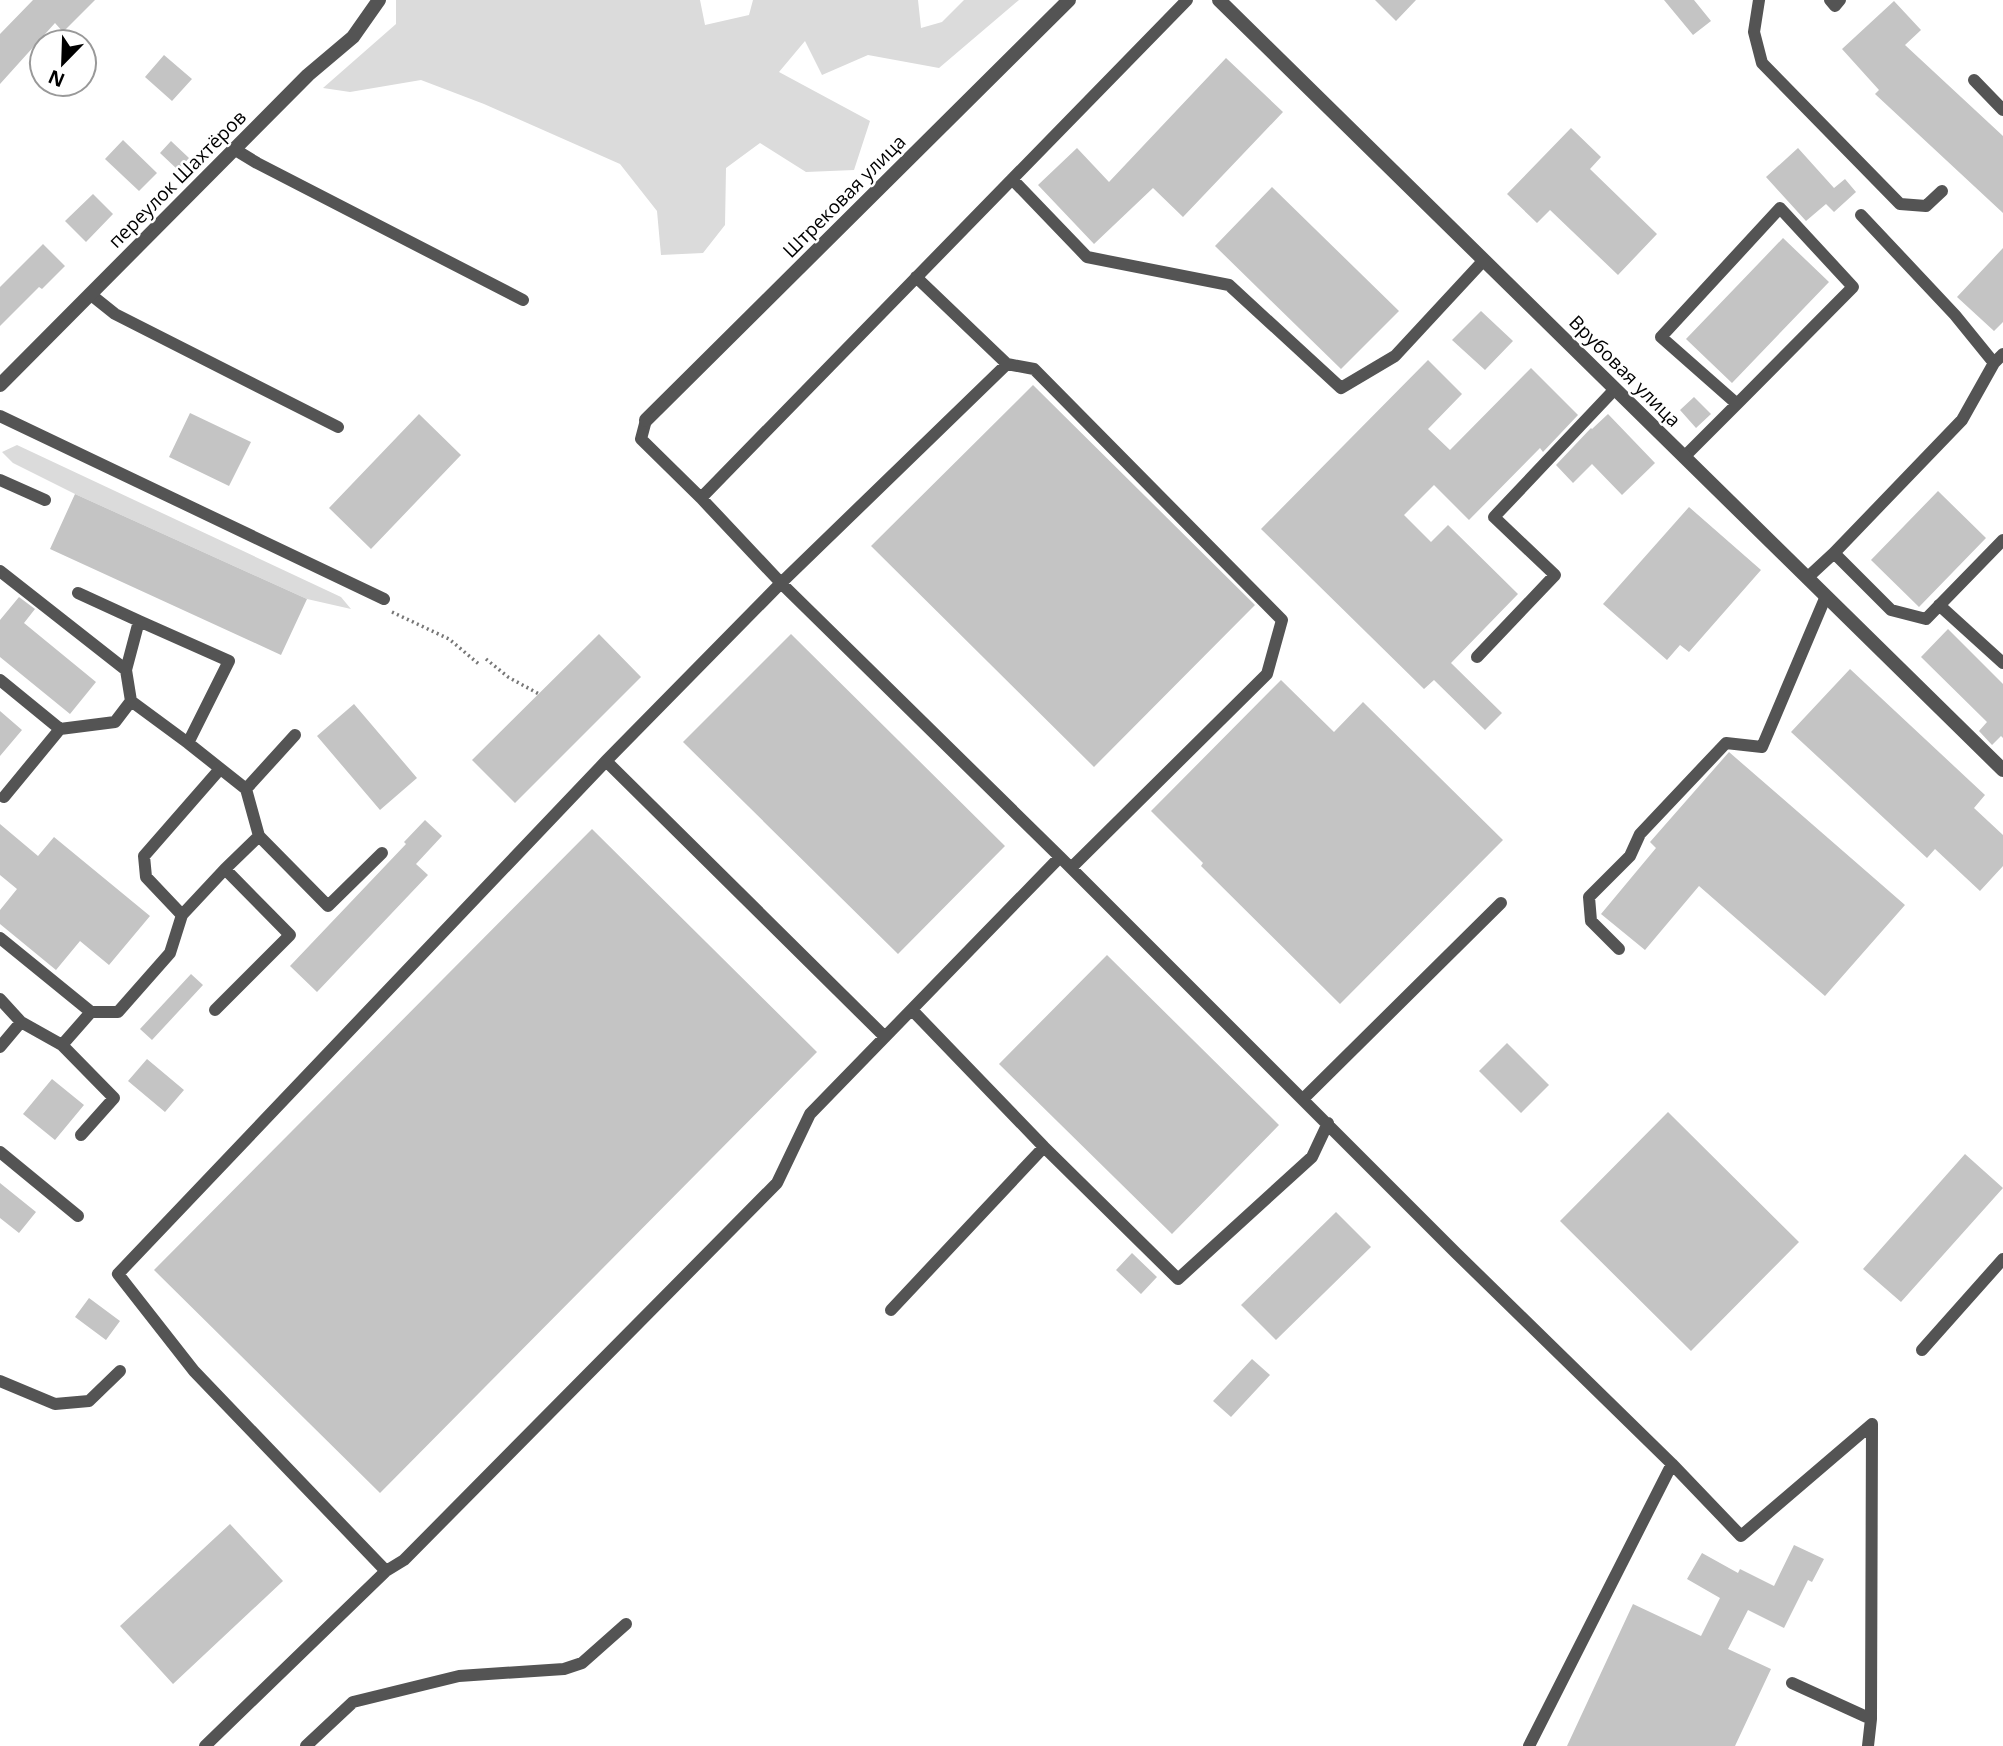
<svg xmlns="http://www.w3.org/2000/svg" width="2003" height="1746" font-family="'Open Sans',sans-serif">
	<rect width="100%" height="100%" fill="#fff"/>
	<path fill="#dbdbdb" d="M 396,0 L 700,0 L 705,25 L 749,15 L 753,0 L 918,0 L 921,28 L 942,22 L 964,0 L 1019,0 L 939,68 L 868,55 L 822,75 L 805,41 L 779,72 L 870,121 L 854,170 L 806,172 L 760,143 L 726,168 L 725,225 L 703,253 L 661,255 L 657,211 L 620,164 L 484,104 L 421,80 L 350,92 L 323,88 L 396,24 Z
		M 17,445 L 341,597 L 351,609 L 307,599 L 75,494 L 13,463 L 2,452 Z"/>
	<path fill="#c4c4c4" d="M 33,0 L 95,0 L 63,32 L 55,23 L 0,84 L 0,34 Z
		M 1375,0 L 1416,0 L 1396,21 Z
		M 1664,0 L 1694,0 L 1711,21 L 1693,35 Z
		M 1894,1 L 1921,30 L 1905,45 L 2003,136 L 2003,213 L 1875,94 L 1879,90 L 1842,49 Z
		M 164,55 L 192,79 L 172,101 L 145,77 Z
		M 1226,58 L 1283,112 L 1183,217 L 1153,188 L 1094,244 L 1038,185 L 1077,148 L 1109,182 Z
		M 1571,128 L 1601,157 L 1590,169 L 1657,234 L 1618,275 L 1550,210 L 1537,223 L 1507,194 Z
		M 123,140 L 157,173 L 139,191 L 105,159 Z
		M 171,141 L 189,158 L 178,170 L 160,153 Z
		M 1798,148 L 1834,188 L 1845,179 L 1856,192 L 1834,212 L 1826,204 L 1806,221 L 1766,177 Z
		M 1272,187 L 1399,311 L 1341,369 L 1215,246 Z
		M 93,194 L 113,214 L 86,242 L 65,221 Z
		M 1783,238 L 1829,282 L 1732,383 L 1686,339 Z
		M 43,244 L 65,266 L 42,289 L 39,287 L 0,326 L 0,287 Z
		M 2003,248 L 2003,322 L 1994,331 L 1957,297 Z
		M 1481,311 L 1513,341 L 1485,370 L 1452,340 Z
		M 1428,360 L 1462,394 L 1428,429 L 1450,450 L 1531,368 L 1578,415 L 1543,452 L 1540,448 L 1469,520 L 1434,485 L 1404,515 L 1431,542 L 1448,525 L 1518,594 L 1451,663 L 1502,713 L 1485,730 L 1434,680 L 1424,689 L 1261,529 Z
		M 1033,385 L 1255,605 L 1094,767 L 871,546 Z
		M 1694,397 L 1711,414 L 1696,428 L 1680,410 Z
		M 190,413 L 251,442 L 229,486 L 169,457 Z
		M 419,414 L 461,455 L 371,549 L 329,508 Z
		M 1608,414 L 1655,463 L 1622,495 L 1592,464 L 1573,483 L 1556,465 L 1591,428 L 1592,429 Z
		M 1938,491 L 1986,538 L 1919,607 L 1871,560 Z
		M 75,494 L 307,599 L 281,655 L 50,549 Z
		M 1689,507 L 1761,570 L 1689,652 L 1680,645 L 1667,660 L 1603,604 Z
		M 19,597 L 35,609 L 24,623 L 96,682 L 70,714 L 0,657 L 0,620 Z
		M 1948,629 L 2003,684 L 2003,738 L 2001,736 L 1992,745 L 1979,731 L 1987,722 L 1921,657 Z
		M 599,634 L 641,677 L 515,803 L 472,760 Z
		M 791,634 L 1005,846 L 898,954 L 683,742 Z
		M 1850,669 L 1985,795 L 1974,808 L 2003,835 L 2003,866 L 1980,891 L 1935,849 L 1927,858 L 1791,732 Z
		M 1281,680 L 1334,732 L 1363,702 L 1503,840 L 1340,1004 L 1201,866 L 1203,863 L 1151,811 Z
		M 354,704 L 417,778 L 380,810 L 317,736 Z
		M 0,711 L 22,730 L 0,756 Z
		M 1729,752 L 1905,905 L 1825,996 L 1699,886 L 1645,950 L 1601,914 L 1656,848 L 1650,842 Z
		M 425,820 L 442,836 L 416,864 L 428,875 L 317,992 L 290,966 L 406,844 L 404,842 Z
		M 0,824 L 38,856 L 54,837 L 150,916 L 109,965 L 80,941 L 56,970 L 0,924 L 0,910 L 17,889 L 0,875 Z
		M 592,829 L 817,1052 L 380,1493 L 154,1270 Z
		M 1107,955 L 1279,1125 L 1172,1234 L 999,1064 Z
		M 191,974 L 203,985 L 152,1040 L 140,1029 Z
		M 1507,1043 L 1549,1085 L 1521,1113 L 1479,1071 Z
		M 147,1059 L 184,1090 L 165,1112 L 128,1081 Z
		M 52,1079 L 84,1105 L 55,1140 L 23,1114 Z
		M 1668,1112 L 1799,1242 L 1691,1351 L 1560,1221 Z
		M 1965,1154 L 2003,1188 L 1901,1302 L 1863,1269 Z
		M 0,1183 L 36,1212 L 19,1233 L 0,1218 Z
		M 1336,1212 L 1371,1247 L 1276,1340 L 1241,1305 Z
		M 1132,1253 L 1157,1277 L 1141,1294 L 1116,1270 Z
		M 89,1298 L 120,1321 L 106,1340 L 75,1317 Z
		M 1252,1359 L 1270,1375 L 1231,1417 L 1213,1401 Z
		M 230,1524 L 283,1581 L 173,1684 L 120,1626 Z
		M 1794,1545 L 1824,1559 L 1812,1582 L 1808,1580 L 1784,1628 L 1748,1610 L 1728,1649 L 1771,1669 L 1735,1746 L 1567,1746 L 1633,1604 L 1701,1636 L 1720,1598 L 1687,1579 L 1702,1553 L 1738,1573 L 1740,1569 L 1774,1586 Z"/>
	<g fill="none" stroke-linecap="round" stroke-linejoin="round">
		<path stroke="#767676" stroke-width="3.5" stroke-dasharray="2 3.5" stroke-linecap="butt" d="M 392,612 L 449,639 L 480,665
			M 486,659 L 508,677 L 539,694"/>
		<path stroke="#545454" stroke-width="12" d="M 1759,0 L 1754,32 L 1762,63 L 1900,204 L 1926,206 L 1942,191
			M 1830,0 L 1835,6 L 1840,0
			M 1974,80 L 2003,110
			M 234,149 L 257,163 L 523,300
			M 1012,179 L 1087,257 L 1229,285 L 1341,388 L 1395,356 L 1484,260
			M 1861,215 L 1955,315 L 1994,363
			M 90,294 L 115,314 L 338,427
			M 1007,364 L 1034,369 L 1282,620 L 1267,674 L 1071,868
			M 0,416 L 384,599
			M 646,420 L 641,439 L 701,498 L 781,583 L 1060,857 L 1456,1253 L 1672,1464
			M 1684,457 L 1737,404 L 1661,337 L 1780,208 L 1853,287 L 1737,404
			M 0,480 L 45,500
			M 701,498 L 1187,0
			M 1834,553 L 1891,610 L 1926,619 L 2003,540
			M 0,571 L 126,670
			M 1807,578 L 1834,553 L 1962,420 L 1994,363 L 2003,354
			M 1939,605 L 2003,663
			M 139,621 L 229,661 L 188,743 L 246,789 L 295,735
			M 1477,657 L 1555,575 L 1494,517 L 1615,389
			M 0,680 L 60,729 L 4,797
			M 131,701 L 188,743
			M 60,729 L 115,722 L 131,701 L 126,670 L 139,621 L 78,593
			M 606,761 L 885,1037
			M 220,769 L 144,856 L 146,877 L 182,915 L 225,869
			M 246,789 L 259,836
			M 0,938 L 91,1012 L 62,1045
			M 1619,949 L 1591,921 L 1589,897 L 1630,856 L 1640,834 L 1726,743 L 1762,747 L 1826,596
			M 0,999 L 21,1022 L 62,1045 L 114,1098 L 81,1135
			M 215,1010 L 290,935 L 225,869 L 259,836 L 328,906 L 382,853
			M 912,1010 L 1044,1147 L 1178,1279 L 1312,1157 L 1328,1123
			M 91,1012 L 118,1012 L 170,953 L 182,915
			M 0,1047 L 21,1022
			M 1303,1099 L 1501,903
			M 0,1152 L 78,1216
			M 891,1310 L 1044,1147
			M 1922,1350 L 2003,1259
			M 0,1381 L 55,1404 L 89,1401 L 120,1371
			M 386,1571 L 194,1371 L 118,1274 L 606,761 L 781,583 L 1007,364 L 916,277
			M 1792,1683 L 1871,1719
			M 205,1746 L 386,1571 L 404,1560 L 777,1183 L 810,1114 L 1060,857
			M 306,1746 L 353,1702 L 459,1676 L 564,1669 L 582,1663 L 626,1624
			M 1529,1746 L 1672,1464 L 1741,1536 L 1872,1424 L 1871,1719 L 1868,1746"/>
		<path stroke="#545454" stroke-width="14" d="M 1219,0 L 2003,770
			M 0,385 L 308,75 L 353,37 L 379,0
			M 646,420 L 1069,0"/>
	</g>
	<g text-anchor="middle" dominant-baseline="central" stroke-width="5" stroke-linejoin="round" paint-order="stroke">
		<g font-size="19" fill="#000" stroke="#fff">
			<text transform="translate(177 179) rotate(-45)">переулок Шахтёров</text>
			<text transform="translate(844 196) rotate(-45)">Штрековая улица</text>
			<text transform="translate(1625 371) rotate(45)">Врубовая улица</text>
		</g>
	</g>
	<g transform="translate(63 63) rotate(203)"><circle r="33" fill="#ffffff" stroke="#999999" stroke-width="2"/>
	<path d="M0-5L12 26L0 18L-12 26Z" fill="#000000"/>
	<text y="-10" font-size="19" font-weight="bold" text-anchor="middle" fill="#000000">N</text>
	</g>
</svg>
